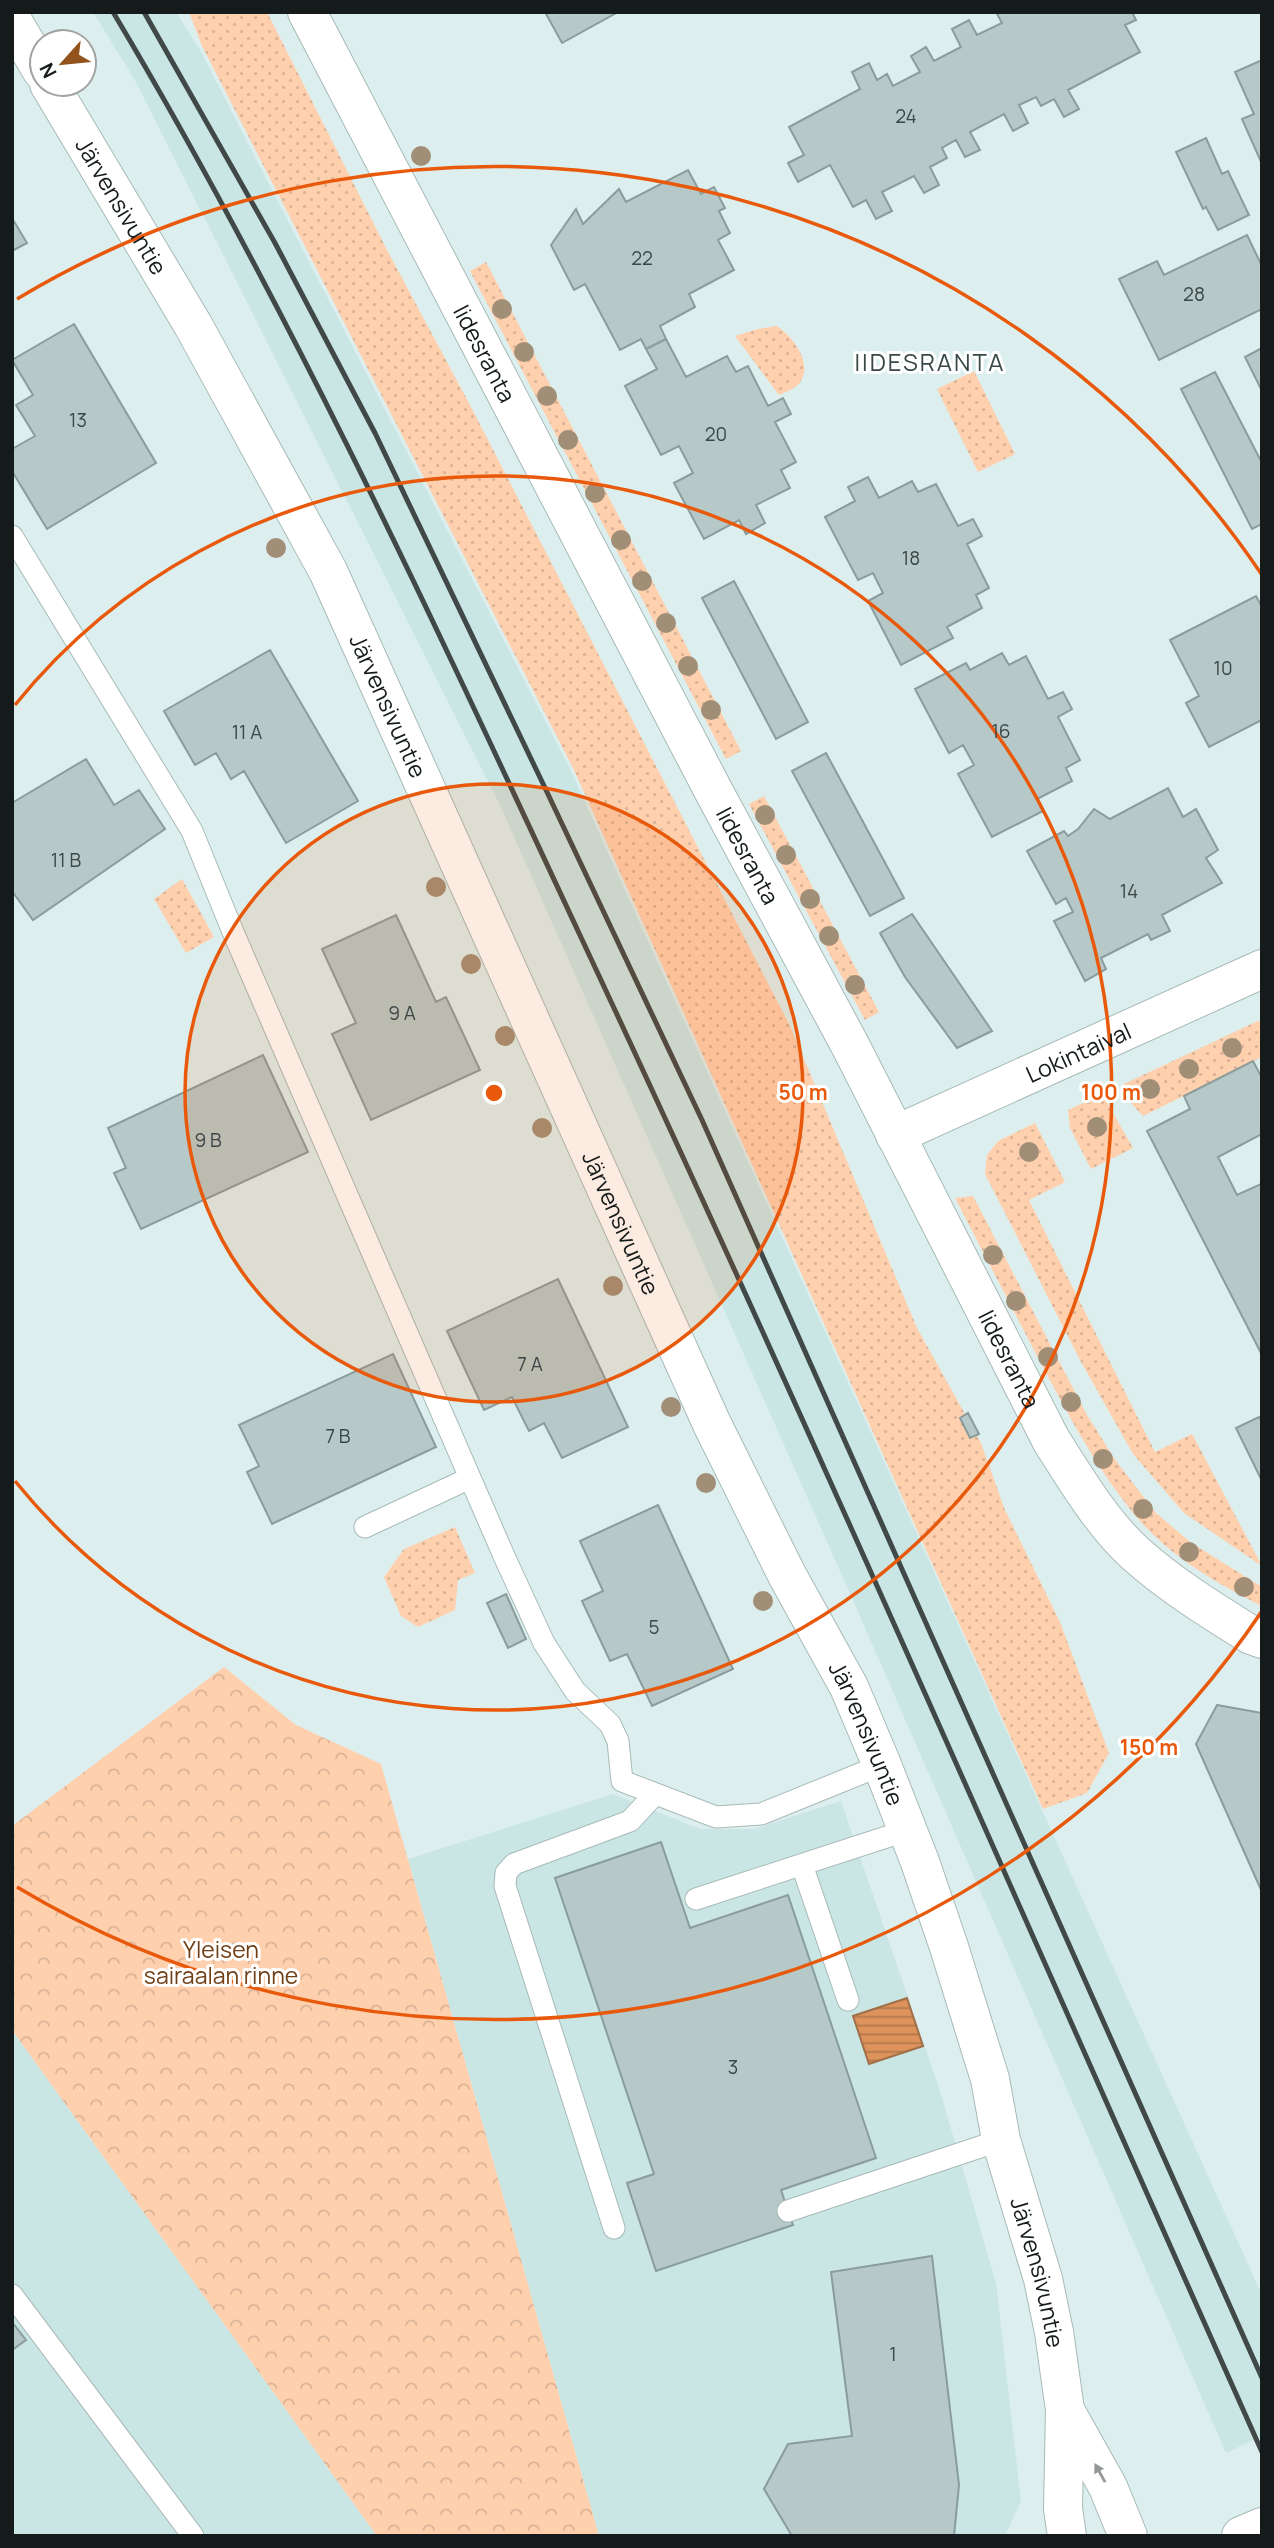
<svg xmlns="http://www.w3.org/2000/svg" width="1274" height="2548" font-family="Manrope,sans-serif">
	<defs>
		<pattern id="grass-dots" width="8" height="8" patternUnits="userSpaceOnUse" patternTransform="scale(1.75)"><rect width="8" height="8" fill="#ffd0ae"/><path d="M2 2h.1M6 6h.1" fill="none" stroke="#dab295" stroke-width="1.8" stroke-linecap="round"/></pattern>
		<pattern id="forest-crowns" width="20" height="18" patternUnits="userSpaceOnUse" patternTransform="scale(1.75)"><rect width="20" height="18" fill="#ffd0ae"/><path d="M2 6a3 3 0 1 1 6 0M12 15a3 3 0 1 1 6 0" fill="none" stroke="#dab295"/></pattern>
		<pattern id="water-rules" width="6" height="5" patternUnits="userSpaceOnUse" patternTransform="scale(1.75)"><rect width="6" height="5" fill="#dd935b"/><path d="M0 2.5h6" fill="none" stroke="#b2774a"/></pattern>
	</defs>
	<rect width="100%" height="100%" fill="#dcefee"/>
	<path fill="#c9e6e4" d="M 93,12 L 176,12 L 200,50 L 570,769 L 1262,2295 L 1262,2436 L 1226,2453 L 848,1589 L 500,805 L 136,82 Z
		M 613,1794 L 700,1829 L 754,1829 L 841,1801 L 940,2091 L 996,2283 L 1021,2501 L 1005,2536 L 599,2536 L 408,1859 Z
		M 12,2030 L 377,2536 L 12,2536 Z"/>
	<path fill="url(#grass-dots)" d="M 189,12 L 267,12 L 386,248 L 471,407 L 791,1028 L 917,1328 L 981,1443 L 1005,1510 L 1060,1622 L 1109,1753 L 1087,1793 L 1043,1809 L 573,768 L 202,46 Z
		M 486,262 L 741,751 L 726,759 L 470,271 Z
		M 777,326 C 792,336 811,360 802,379 C 798,388 786,392 779,395 L 735,336 L 758,329 Z
		M 974,371 L 1015,454 L 978,472 L 937,389 Z
		M 764,796 L 879,1012 L 865,1020 L 749,804 Z
		M 182,879 L 214,937 L 186,953 L 154,899 Z
		M 1262,1019 L 1262,1057 L 1143,1116 L 1129,1101 L 1124,1084 Z
		M 1102,1094 L 1133,1148 L 1091,1169 L 1070,1128 L 1068,1110 Z
		M 1035,1123 L 1065,1182 L 1029,1200 L 1155,1452 L 1192,1434 L 1262,1566 L 1184,1513 L 1133,1454 L 1080,1360 L 985,1174 L 987,1155 L 998,1141 Z
		M 973,1196 L 1087,1415 L 1116,1461 L 1155,1512 L 1190,1542 L 1262,1587 L 1262,1606 C 1218,1584 1173,1558 1140,1521 C 1097,1471 1067,1412 1036,1354 C 1009,1302 982,1250 955,1198 Z
		M 455,1527 L 475,1573 L 458,1580 L 455,1610 L 418,1627 L 401,1616 L 384,1577 L 404,1549 Z"/>
	<path fill="url(#forest-crowns)" d="M 224,1667 L 296,1725 L 381,1764 L 599,2536 L 377,2536 L 12,2030 L 12,1826 Z"/>
	<path fill="url(#water-rules)" stroke="#a16f48" stroke-width="2" d="M 907,1998 L 923,2046 L 869,2064 L 853,2016 Z"/>
	<path fill="#b6c9c8" stroke="#8a9c9b" stroke-width="2" d="M 545,12 L 618,12 L 562,43 Z
		M 996,12 L 1132,12 L 1136,20 L 1125,25 L 1140,52 L 1068,90 L 1079,109 L 1064,117 L 1054,99 L 1041,106 L 1036,97 L 1019,105 L 1028,123 L 1013,131 L 1004,114 L 970,132 L 980,150 L 965,157 L 956,140 L 942,148 L 947,158 L 930,167 L 939,185 L 924,193 L 914,176 L 882,192 L 892,211 L 876,219 L 866,200 L 853,207 L 830,165 L 798,182 L 788,163 L 804,155 L 789,127 L 860,89 L 852,72 L 869,63 L 877,80 L 887,74 L 893,86 L 920,72 L 911,56 L 926,47 L 934,61 L 961,47 L 952,29 L 969,20 L 977,35 L 1002,23 Z
		M 1262,60 L 1262,164 L 1242,119 L 1254,114 L 1235,72 Z
		M 1206,138 L 1222,174 L 1228,171 L 1249,215 L 1218,230 L 1206,207 L 1203,209 L 1176,152 Z
		M 688,170 L 701,194 L 714,187 L 725,208 L 719,211 L 730,233 L 718,240 L 734,270 L 689,294 L 695,307 L 660,326 L 666,339 L 646,349 L 641,339 L 620,350 L 585,284 L 574,290 L 551,245 L 576,209 L 583,224 L 619,189 L 626,202 Z
		M 12,218 L 27,243 L 12,251 Z
		M 1247,235 L 1262,266 L 1262,309 L 1159,360 L 1119,279 L 1157,261 L 1164,275 Z
		M 74,324 L 156,463 L 47,529 L 12,471 L 12,449 L 35,436 L 16,405 L 33,395 L 12,360 Z
		M 666,339 L 686,377 L 727,356 L 736,372 L 748,366 L 768,406 L 783,398 L 791,414 L 775,422 L 796,462 L 781,470 L 790,488 L 756,505 L 765,523 L 746,534 L 739,520 L 704,539 L 674,483 L 693,473 L 679,446 L 661,455 L 625,386 L 657,369 L 646,349 Z
		M 1262,348 L 1262,391 L 1245,357 Z
		M 1215,372 L 1262,463 L 1262,524 L 1252,529 L 1181,389 Z
		M 868,477 L 879,498 L 912,481 L 918,492 L 936,484 L 958,526 L 973,519 L 982,536 L 967,544 L 989,588 L 976,595 L 982,608 L 947,627 L 953,638 L 901,665 L 868,601 L 883,593 L 873,573 L 858,580 L 825,517 L 855,501 L 848,487 Z
		M 734,581 L 808,722 L 776,739 L 702,598 Z
		M 1256,596 L 1262,607 L 1262,720 L 1209,747 L 1186,703 L 1199,696 L 1170,640 Z
		M 270,650 L 358,801 L 286,843 L 244,771 L 231,779 L 216,753 L 195,765 L 164,711 Z
		M 1002,653 L 1009,665 L 1026,656 L 1048,699 L 1063,692 L 1072,709 L 1058,717 L 1080,760 L 1066,768 L 1072,781 L 1037,799 L 1043,811 L 992,837 L 958,774 L 974,765 L 963,745 L 949,753 L 915,689 L 966,663 L 970,670 Z
		M 826,753 L 904,898 L 870,916 L 792,771 Z
		M 86,759 L 114,805 L 139,790 L 165,829 L 33,920 L 12,891 L 12,803 Z
		M 1168,788 L 1183,817 L 1196,809 L 1218,850 L 1206,858 L 1222,883 L 1162,915 L 1170,931 L 1151,940 L 1148,934 L 1101,958 L 1106,969 L 1085,981 L 1054,921 L 1073,912 L 1066,898 L 1056,904 L 1027,851 L 1064,831 L 1068,836 L 1078,829 L 1094,809 L 1110,819 Z
		M 912,914 L 992,1031 L 957,1048 L 905,977 L 880,933 Z
		M 396,915 L 436,1002 L 446,997 L 480,1070 L 371,1120 L 332,1034 L 356,1023 L 322,949 Z
		M 263,1055 L 308,1152 L 141,1229 L 114,1173 L 126,1168 L 108,1128 Z
		M 1253,1061 L 1262,1078 L 1262,1134 L 1218,1157 L 1237,1195 L 1261,1184 L 1262,1186 L 1262,1355 L 1147,1131 L 1190,1109 L 1184,1096 Z
		M 558,1279 L 628,1427 L 562,1458 L 544,1423 L 529,1431 L 512,1397 L 484,1410 L 447,1331 Z
		M 393,1354 L 436,1447 L 272,1524 L 247,1472 L 259,1466 L 239,1425 Z
		M 968,1413 L 979,1434 L 970,1438 L 960,1418 Z
		M 1259,1417 L 1262,1422 L 1262,1481 L 1236,1428 Z
		M 658,1505 L 733,1669 L 652,1706 L 627,1654 L 610,1661 L 582,1601 L 603,1591 L 580,1541 Z
		M 506,1594 L 526,1639 L 508,1648 L 487,1603 Z
		M 1217,1705 L 1262,1713 L 1262,1892 L 1196,1744 Z
		M 661,1842 L 690,1928 L 788,1895 L 876,2158 L 781,2190 L 793,2225 L 656,2271 L 627,2183 L 654,2174 L 555,1878 Z
		M 932,2256 L 959,2485 L 954,2536 L 792,2536 L 764,2489 L 788,2444 L 852,2436 L 831,2272 Z
		M 12,2322 L 26,2340 L 12,2350 Z"/>
	<g fill="none" stroke-linecap="round" stroke-linejoin="round">
		<defs>
			<path id="service" d="M 12,536 L 192,831 L 233,932 L 504,1556 L 544,1643 L 575,1691 L 610,1724 L 618,1741 L 622,1781 L 716,1817 L 761,1814 L 882,1765
				M 365,1527 L 470,1478
				M 802,1865 L 848,2000
				M 696,1899 L 908,1830
				M 788,2211 L 1001,2140
				M 614,2228 L 505,1886 L 506,1873 L 514,1864 L 630,1821 L 655,1794
				M 12,2295 L 193,2536"/>
			<g id="tertiary">
				<path d="M 12,20 L 42,71"/>
				<path id="s1" d="M 49,84 L 193,325 L 328,571 L 712,1424 L 787,1575 L 849,1687 L 882,1765 L 920,1862 L 949,1947 L 990,2079 L 1001,2140 L 1043,2279 L 1054,2332 L 1065,2410 L 1063,2509 L 1067,2536"/>
				<path d="M 1066,2412 L 1108,2487 L 1128,2536"/>
			</g>
			<g id="secondary">
				<path id="s2" d="M 307,12 L 713,790 L 851,1047 L 1051,1440 C 1075,1478 1103,1525 1137,1555 C 1172,1586 1211,1610 1251,1635 L 1262,1639"/>
				<path id="s3" d="M 895,1135 L 1262,969"/>
			</g>
			<path id="primary" d="M 1241,2536 L 1262,2527"/>
		</defs>
		<use href="#service" stroke="#a7bab8" stroke-width="23"/>
		<use href="#tertiary" stroke="#a7bab8" stroke-width="40"/>
		<use href="#secondary" stroke="#a7bab8" stroke-width="40"/>
		<use href="#primary" stroke="#a7bab8" stroke-width="40"/>
		<use href="#service" stroke="#fff" stroke-width="21"/>
		<use href="#tertiary" stroke="#fff" stroke-width="38"/>
		<use href="#secondary" stroke="#fff" stroke-width="38"/>
		<use href="#primary" stroke="#fff" stroke-width="38"/>
		<path stroke="#404948" stroke-width="5" d="M 113,12 C 289,307 433,620 578,931 C 814,1434 1035,1944 1262,2452
			M 144,12 L 275,243 L 375,433 L 546,790 L 702,1120 L 1262,2378"/>
	</g>
	<g fill="#a18e77">
		<circle cx="421" cy="156" r="10"/>
		<circle cx="502" cy="309" r="10"/>
		<circle cx="524" cy="352" r="10"/>
		<circle cx="547" cy="396" r="10"/>
		<circle cx="568" cy="440" r="10"/>
		<circle cx="595" cy="493" r="10"/>
		<circle cx="621" cy="540" r="10"/>
		<circle cx="276" cy="548" r="10"/>
		<circle cx="642" cy="581" r="10"/>
		<circle cx="666" cy="623" r="10"/>
		<circle cx="688" cy="666" r="10"/>
		<circle cx="711" cy="710" r="10"/>
		<circle cx="765" cy="815" r="10"/>
		<circle cx="786" cy="855" r="10"/>
		<circle cx="436" cy="887" r="10"/>
		<circle cx="810" cy="899" r="10"/>
		<circle cx="829" cy="936" r="10"/>
		<circle cx="471" cy="964" r="10"/>
		<circle cx="855" cy="985" r="10"/>
		<circle cx="505" cy="1036" r="10"/>
		<circle cx="1232" cy="1048" r="10"/>
		<circle cx="1189" cy="1069" r="10"/>
		<circle cx="1150" cy="1089" r="10"/>
		<circle cx="1097" cy="1127" r="10"/>
		<circle cx="542" cy="1128" r="10"/>
		<circle cx="1029" cy="1152" r="10"/>
		<circle cx="993" cy="1255" r="10"/>
		<circle cx="613" cy="1286" r="10"/>
		<circle cx="1016" cy="1301" r="10"/>
		<circle cx="1048" cy="1357" r="10"/>
		<circle cx="1071" cy="1402" r="10"/>
		<circle cx="671" cy="1407" r="10"/>
		<circle cx="1103" cy="1459" r="10"/>
		<circle cx="706" cy="1483" r="10"/>
		<circle cx="1143" cy="1509" r="10"/>
		<circle cx="1189" cy="1552" r="10"/>
		<circle cx="1244" cy="1587" r="10"/>
		<circle cx="763" cy="1601" r="10"/>
	</g>
	<defs><path id="oneway-solid" d="M-6-.8H1V-3.2L6.5 0L1 3.2V.8H-6Z" transform="scale(1.75)"/></defs>
	<use fill="#959898" href="#oneway-solid" transform="translate(1100 2473) rotate(-119)"/>
	<circle cx="494" cy="1093" r="309" fill="#e8590c" fill-opacity=".12"/>
	<g fill="none" stroke="#e8590c" stroke-width="3.5">
		<circle cx="494" cy="1093" r="309"/>
		<path d="M15 705A617 617 0 1 1 15 1481"/>
		<path d="M1262 1611A926 926 0 0 1 17 1887M17 299A926 926 0 0 1 1262 575"/>
	</g>
	<g text-anchor="middle" dominant-baseline="central" stroke-width="6" stroke-linejoin="round" paint-order="stroke">
		<g font-size="19" fill="#3c4646">
			<text x="906" y="116">24</text>
			<text x="642" y="258">22</text>
			<text x="1194" y="294">28</text>
			<text x="78" y="420">13</text>
			<text x="716" y="434">20</text>
			<text x="911" y="558">18</text>
			<text x="1223" y="668">10</text>
			<text x="1001" y="731">16</text>
			<text x="247" y="732">11 A</text>
			<text x="66" y="860">11 B</text>
			<text x="1129" y="891">14</text>
			<text x="402" y="1013">9 A</text>
			<text x="208" y="1140">9 B</text>
			<text x="530" y="1364">7 A</text>
			<text x="338" y="1436">7 B</text>
			<text x="654" y="1627">5</text>
			<text x="733" y="2067">3</text>
			<text x="893" y="2354">1</text>
		</g>
		<g font-size="23" fill="#141b1a" stroke="#fff">
			<text stroke="none"><textPath href="#s1" startOffset="142">Järvensivuntie</textPath></text>
			<text stroke="none"><textPath href="#s2" startOffset="385">Iidesranta</textPath></text>
			<text stroke="none"><textPath href="#s1" startOffset="709">Järvensivuntie</textPath></text>
			<text stroke="none"><textPath href="#s2" startOffset="952">Iidesranta</textPath></text>
			<text stroke="none"><textPath href="#s3" startOffset="201">Lokintaival</textPath></text>
			<text stroke="none"><textPath href="#s1" startOffset="1276">Järvensivuntie</textPath></text>
			<text stroke="none"><textPath href="#s2" startOffset="1519">Iidesranta</textPath></text>
			<text stroke="none"><textPath href="#s1" startOffset="1843">Järvensivuntie</textPath></text>
			<text stroke="none"><textPath href="#s1" startOffset="2410">Järvensivuntie</textPath></text>
		</g>
		<g font-size="23" fill="#703f16" stroke="#fff">
			<text x="221" y="1949">Yleisen<tspan x="221" dy="26">sairaalan rinne</tspan></text>
		</g>
		<g font-size="24" letter-spacing="2" fill="#384847" stroke="#fff">
			<text x="930" y="361">IIDESRANTA</text>
		</g>
	</g>
	<circle cx="494" cy="1093" r="10" fill="#e8590c" stroke="#fff" stroke-width="3.5"/>
	<g font-size="21" text-anchor="middle" font-weight="bold" fill="#e8590c" stroke="#fff" stroke-width="6" stroke-linejoin="round" paint-order="stroke">
		<text x="803" y="1100">50 m</text>
		<text x="1111" y="1100">100 m</text>
		<text x="1149" y="1755">150 m</text>
	</g>
	<rect width="1274" height="2548" fill="none" stroke="#141b1a" stroke-width="28"/>
	<g transform="translate(63 63) rotate(243)"><circle r="33" fill="#ffffff" stroke="#a1a4a3" stroke-width="2"/>
	<path d="M0-5L12 26L0 18L-12 26Z" fill="#92531c"/>
	<text y="-10" font-size="19" font-weight="bold" text-anchor="middle" fill="#141b1a">N</text>
	</g>
</svg>
